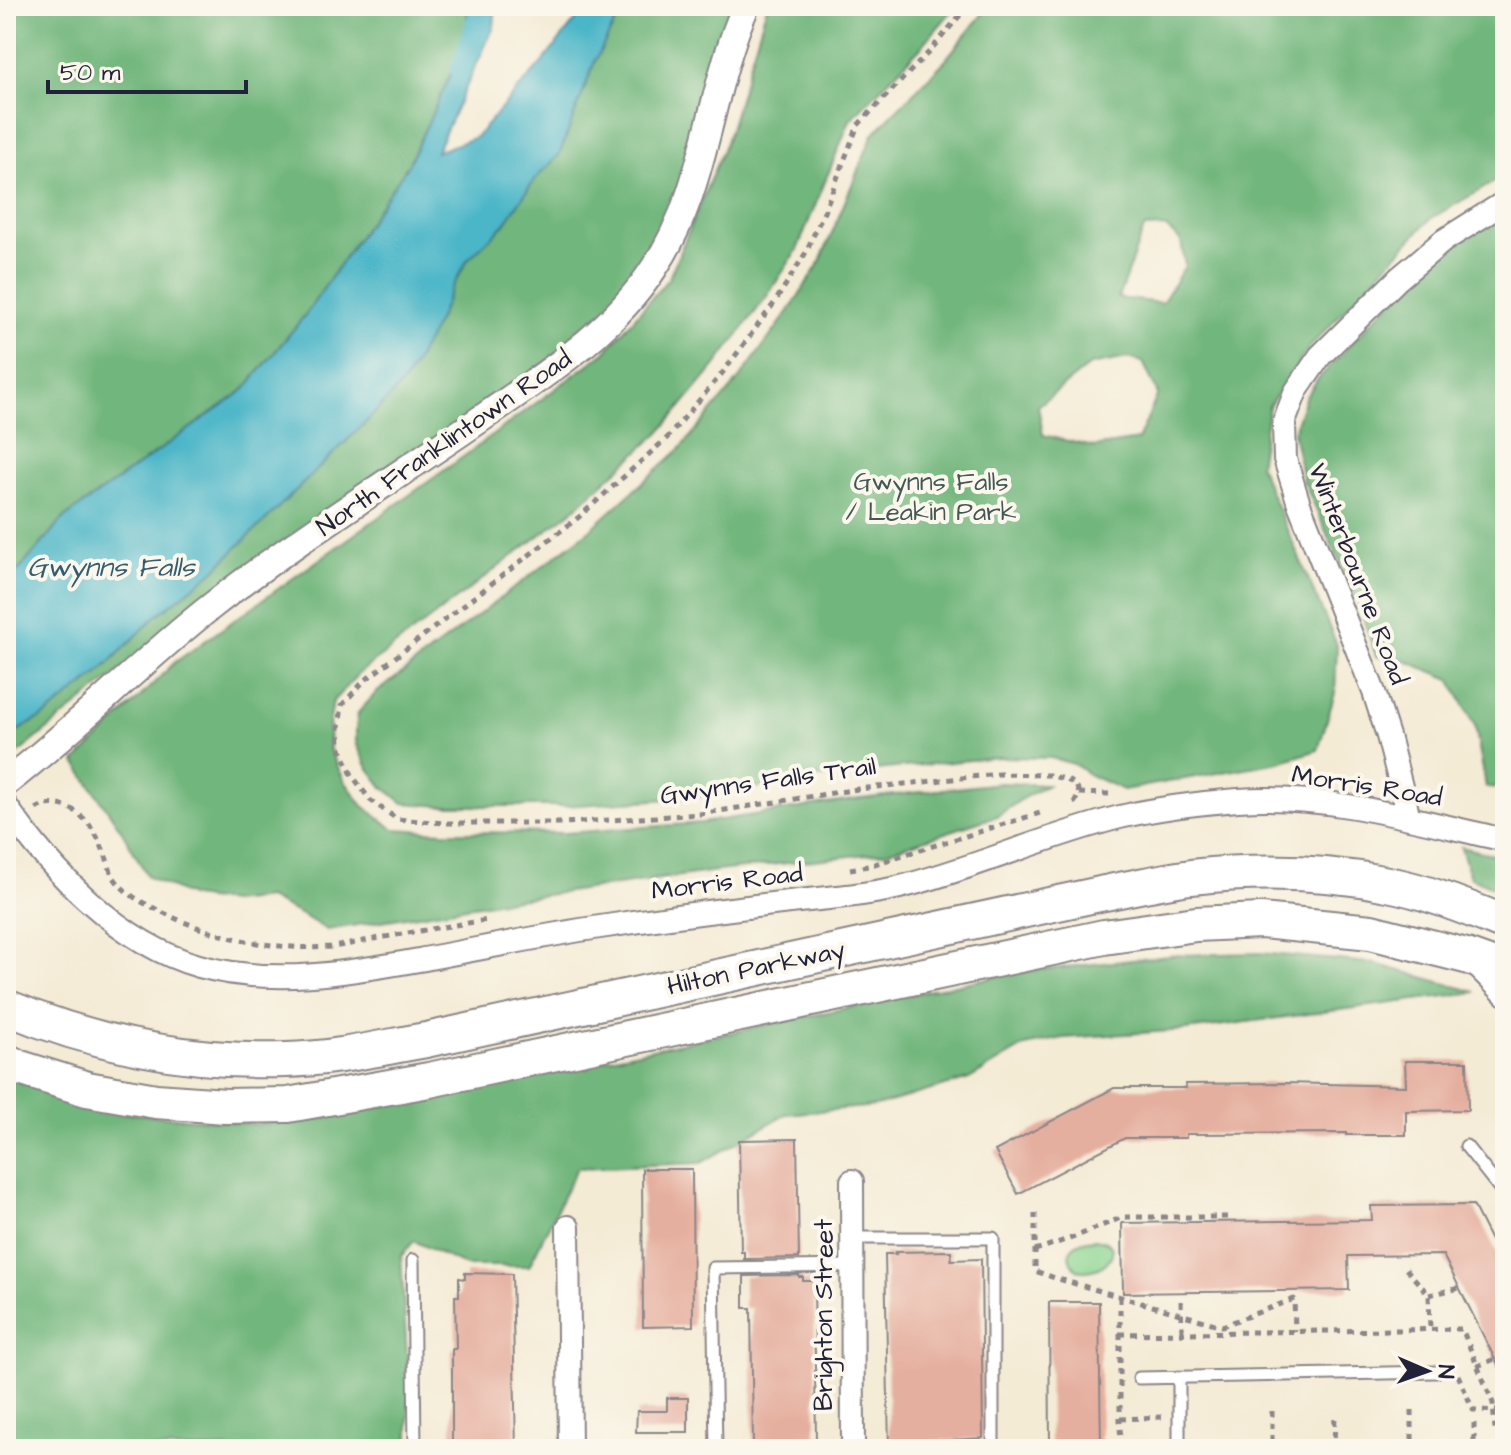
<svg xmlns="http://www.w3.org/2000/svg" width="1511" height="1455" font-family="'Architects Daughter',sans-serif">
	<rect width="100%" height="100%" fill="#fbf7ec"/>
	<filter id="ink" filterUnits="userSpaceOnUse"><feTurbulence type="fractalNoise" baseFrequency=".0125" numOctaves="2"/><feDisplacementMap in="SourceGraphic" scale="16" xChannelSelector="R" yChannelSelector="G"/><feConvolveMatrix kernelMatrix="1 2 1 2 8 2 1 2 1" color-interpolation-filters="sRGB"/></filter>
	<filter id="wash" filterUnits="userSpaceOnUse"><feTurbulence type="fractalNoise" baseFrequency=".006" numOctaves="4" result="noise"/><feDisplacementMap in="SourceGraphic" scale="32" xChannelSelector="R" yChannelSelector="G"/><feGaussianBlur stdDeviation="1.8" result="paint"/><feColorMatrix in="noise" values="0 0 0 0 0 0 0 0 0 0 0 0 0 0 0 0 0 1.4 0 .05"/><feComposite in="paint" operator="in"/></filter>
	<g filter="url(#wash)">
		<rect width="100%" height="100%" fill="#f4ebd5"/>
		<path fill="#8cd591" stroke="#577c66" stroke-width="2" d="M 1094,1239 C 1130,1242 1106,1277 1077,1270 C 1060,1252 1074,1241 1094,1239 Z"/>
		<path fill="#71b67b" stroke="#4a6c5b" stroke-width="2" fill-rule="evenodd" d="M 6,6 L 468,6 L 466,42 L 408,165 L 306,314 L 244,390 L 64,518 L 20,569 L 6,578 Z
			M 624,6 L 739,6 L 674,211 L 637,278 L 572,345 L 245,570 L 6,763 L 6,737 L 46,715 L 100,672 L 155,617 L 211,573 L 369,419 L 438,321 L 451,289 L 468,259 L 504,225 L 535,179 L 559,155 L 595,61 Z
			M 767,6 L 956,6 L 922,46 L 850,120 L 797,250 L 767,296 L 716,365 L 661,431 L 573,510 L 358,674 L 333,701 L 329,727 L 330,750 L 344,780 L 363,806 L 394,829 L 443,832 L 565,833 L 701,823 L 859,799 L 1000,783 L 1047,785 L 1025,797 L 997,816 L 886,852 L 716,871 L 503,901 L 327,930 L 302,915 L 268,898 L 231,902 L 192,897 L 148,877 L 123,833 L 75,762 L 174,663 L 470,452 L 605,352 L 669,278 L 726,142 Z
			M 989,6 L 1505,6 L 1505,176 L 1430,219 L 1309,348 L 1269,406 L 1259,465 L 1337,645 L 1335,693 L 1318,750 L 1279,762 L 1123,790 L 1090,775 L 1074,764 L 1051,758 L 999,757 L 856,772 L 698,797 L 564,806 L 444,806 L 403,803 L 383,787 L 367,766 L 356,743 L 356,729 L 358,713 L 376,693 L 590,530 L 680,449 L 737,382 L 789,311 L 820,262 L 873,134 L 942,64 ZM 1165,227 L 1181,241 L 1185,266 L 1162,303 L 1118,298 L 1144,228 ZM 1128,358 L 1143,362 L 1158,394 L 1138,440 L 1093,447 L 1043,435 L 1038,406 L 1090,365 Z
			M 1505,210 L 1505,788 L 1486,787 L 1475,725 L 1450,679 L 1404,660 L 1376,656 L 1358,603 L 1303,480 L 1293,432 L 1305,398 L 1317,380 L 1419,271 Z
			M 1461,847 L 1505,857 L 1505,893 L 1470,877 Z
			M 1259,953 L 1372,963 L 1476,992 L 1186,1030 L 1063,1038 L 1025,1046 L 969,1079 L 876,1106 L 786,1114 L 701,1163 L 577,1168 L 529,1266 L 466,1266 L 414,1241 L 401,1256 L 409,1391 L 409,1449 L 6,1449 L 6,1077 L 111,1112 L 256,1124 L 331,1117 L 1012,973 L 1178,955 Z"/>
		<path fill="#4bb6c8" stroke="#366c82" stroke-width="2" d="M 468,6 L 496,6 L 494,27 L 436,152 L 476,137 L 541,64 L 587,6 L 624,6 L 595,61 L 559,155 L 535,179 L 504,225 L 468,259 L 451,289 L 438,321 L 405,381 L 369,419 L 211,573 L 155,617 L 100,672 L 46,715 L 6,737 L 6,578 L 20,569 L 64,518 L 244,390 L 306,314 L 408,165 L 466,42 Z"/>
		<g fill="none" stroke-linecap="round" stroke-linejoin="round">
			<path stroke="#4bb6c8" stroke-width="8" d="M 454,70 L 475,6"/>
		</g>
		<g id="blocks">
			<path fill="#e5af9f" d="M 1405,1061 L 1467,1061 L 1468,1110 L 1406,1111 L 1406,1135 L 1346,1135 L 1346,1133 L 1186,1134 L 1186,1138 L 1125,1138 L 1018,1194 L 995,1151 L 1114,1088 L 1186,1088 L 1185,1084 L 1285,1083 L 1406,1086 Z
				M 797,1139 L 799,1258 L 744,1259 L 744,1252 L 741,1252 L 739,1140 Z
				M 642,1169 L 692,1169 L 693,1326 L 643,1327 Z
				M 1473,1205 L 1505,1268 L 1505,1379 L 1443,1255 L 1348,1256 L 1349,1290 L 1123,1293 L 1122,1223 L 1372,1220 L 1371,1206 Z
				M 951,1251 L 951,1260 L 981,1259 L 983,1438 L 936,1441 L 936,1449 L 889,1449 L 885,1254 L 896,1254 L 895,1252 Z
				M 465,1273 L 512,1274 L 516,1449 L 452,1449 L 452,1349 L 456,1349 L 455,1296 L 459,1296 L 459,1278 L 465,1279 Z
				M 799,1275 L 799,1277 L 803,1277 L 803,1281 L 814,1281 L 816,1442 L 805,1442 L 806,1449 L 770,1449 L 770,1443 L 753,1443 L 751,1308 L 744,1308 L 744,1276 Z
				M 1049,1302 L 1099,1302 L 1101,1449 L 1050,1449 Z
				M 667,1398 L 688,1398 L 688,1432 L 636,1432 L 637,1411 L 667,1411 Z"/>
		</g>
	</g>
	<g filter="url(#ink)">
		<use href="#blocks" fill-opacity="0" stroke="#8b8688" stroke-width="2"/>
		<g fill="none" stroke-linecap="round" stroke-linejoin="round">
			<defs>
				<path id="service" d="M 1466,1146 L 1505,1195
					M 852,1238 L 993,1238 L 993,1449
					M 413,1260 L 415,1449
					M 1179,1377 L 1179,1449
					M 1139,1378 L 1436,1372
					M 716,1449 L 713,1268 L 852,1266"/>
				<path id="minor" d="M 6,806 C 51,871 120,944 199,966 C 272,986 346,973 419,960 C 479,949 539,936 600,927 C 660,918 721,910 781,903 C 823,898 867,896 908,885 C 980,866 1048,835 1120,817 C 1158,808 1199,803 1238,800 C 1328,793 1418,821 1505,840
					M 1409,818 L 1388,736 L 1374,692 L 1299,504 L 1285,459 L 1284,422 L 1296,391 L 1320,356 L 1398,279 L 1443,241 L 1505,202
					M 1476,965 L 1505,994
					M 852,1181 L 853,1449
					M 568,1227 L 570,1449"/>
				<path id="tertiary" d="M 6,783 C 78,727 141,661 213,605 C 299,538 392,480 482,418 C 545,374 611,334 654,268 C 707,190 708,91 746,6"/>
				<path id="primary" d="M 6,1007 C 95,1044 190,1063 286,1060 C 333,1059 380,1048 426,1040 L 1100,894 C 1130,888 1161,881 1191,877 C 1256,870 1324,871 1388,884 C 1429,892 1467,908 1505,923
					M 6,1061 L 20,1068 L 87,1089 L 156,1101 L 226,1106 L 288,1105 L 429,1080 L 1104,937 L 1196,924 L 1261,921 L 1371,932 L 1466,956 L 1505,970"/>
			</defs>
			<use href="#service" stroke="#8b8688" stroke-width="15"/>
			<use href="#minor" stroke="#8b8688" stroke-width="26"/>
			<use href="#tertiary" stroke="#8b8688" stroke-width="30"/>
			<use href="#primary" stroke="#8b8688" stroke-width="38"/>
			<path stroke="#8b8688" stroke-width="5" stroke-dasharray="6 6" stroke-linecap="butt" d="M 968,6 L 929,52 L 858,125 L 824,212 L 805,254 L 775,302 L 724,371 L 668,437 L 579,517 L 364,681 L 342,705 L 339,727 L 340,747 L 352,775 L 370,800 L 397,819 L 444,823 L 565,823 L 700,814 L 858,789 L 999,774 L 1049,775 L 1067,780 L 1076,785 L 1079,793 L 1075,802 L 1069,804
				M 1079,793 L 1110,794
				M 36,809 C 44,804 50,804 59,805 C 84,809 98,835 106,857 C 109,864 110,873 115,879 C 125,893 139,901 154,908 C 207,936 270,951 331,947 C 349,945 367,940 385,937 C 419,931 453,925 488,920
				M 850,869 L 868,866 L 1040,813
				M 1035,1213 L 1035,1271 L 1055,1278 L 1222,1326 L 1294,1299 L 1295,1331
				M 1035,1250 L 1072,1238 L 1123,1217 L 1231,1217
				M 1406,1269 L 1429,1295 L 1430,1329
				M 1429,1295 L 1460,1288
				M 1120,1297 L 1120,1429 L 1122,1445
				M 1181,1301 L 1182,1332
				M 1119,1334 L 1462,1329 L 1493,1403 L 1495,1430 L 1505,1431
				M 1477,1366 L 1495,1359
				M 1458,1375 L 1473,1410 L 1505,1411
				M 1412,1410 L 1412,1446
				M 1272,1411 L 1272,1446
				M 1120,1419 L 1162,1417
				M 1474,1423 L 1474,1449
				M 1334,1449 L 1335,1413"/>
			<use href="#service" stroke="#fff" stroke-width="11"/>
			<use href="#minor" stroke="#fff" stroke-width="22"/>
			<use href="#tertiary" stroke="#fff" stroke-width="26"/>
			<use href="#primary" stroke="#fff" stroke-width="34"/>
		</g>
	</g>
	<g text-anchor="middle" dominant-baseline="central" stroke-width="8" stroke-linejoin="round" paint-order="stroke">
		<g font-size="26" fill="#22223b" stroke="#fbf7ec">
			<text transform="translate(444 443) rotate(-35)">North Franklintown Road</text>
			<text transform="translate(1358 574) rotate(69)">Winterbourne Road</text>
			<text transform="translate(768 781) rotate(-8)">Gwynns Falls Trail</text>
			<text transform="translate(1367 786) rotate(9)">Morris Road</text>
			<text transform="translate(727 882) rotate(-7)">Morris Road</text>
			<text transform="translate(756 968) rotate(-12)">Hilton Parkway</text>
			<text transform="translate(824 1315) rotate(-90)">Brighton Street</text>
		</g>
		<g font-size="26" fill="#425855" stroke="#fbf7ec">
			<text x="931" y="482">Gwynns Falls<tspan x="931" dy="30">/ Leakin Park</tspan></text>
		</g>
		<g font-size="28" font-style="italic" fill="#325d73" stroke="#fbf7ec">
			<text x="111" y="567">Gwynns Falls</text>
		</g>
	</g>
	<rect width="1511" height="1455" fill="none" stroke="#fbf7ec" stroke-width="32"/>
	<g transform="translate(1427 1371) rotate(92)" stroke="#fbf7ec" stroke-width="6" paint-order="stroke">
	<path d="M0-6L14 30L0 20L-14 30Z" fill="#22223b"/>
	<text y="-12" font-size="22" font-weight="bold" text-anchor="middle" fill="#22223b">N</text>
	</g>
	<path d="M48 80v12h198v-12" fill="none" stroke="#22223b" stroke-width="4"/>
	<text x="60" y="80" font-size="24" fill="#22223b" stroke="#fbf7ec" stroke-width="6" paint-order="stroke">50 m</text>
</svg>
